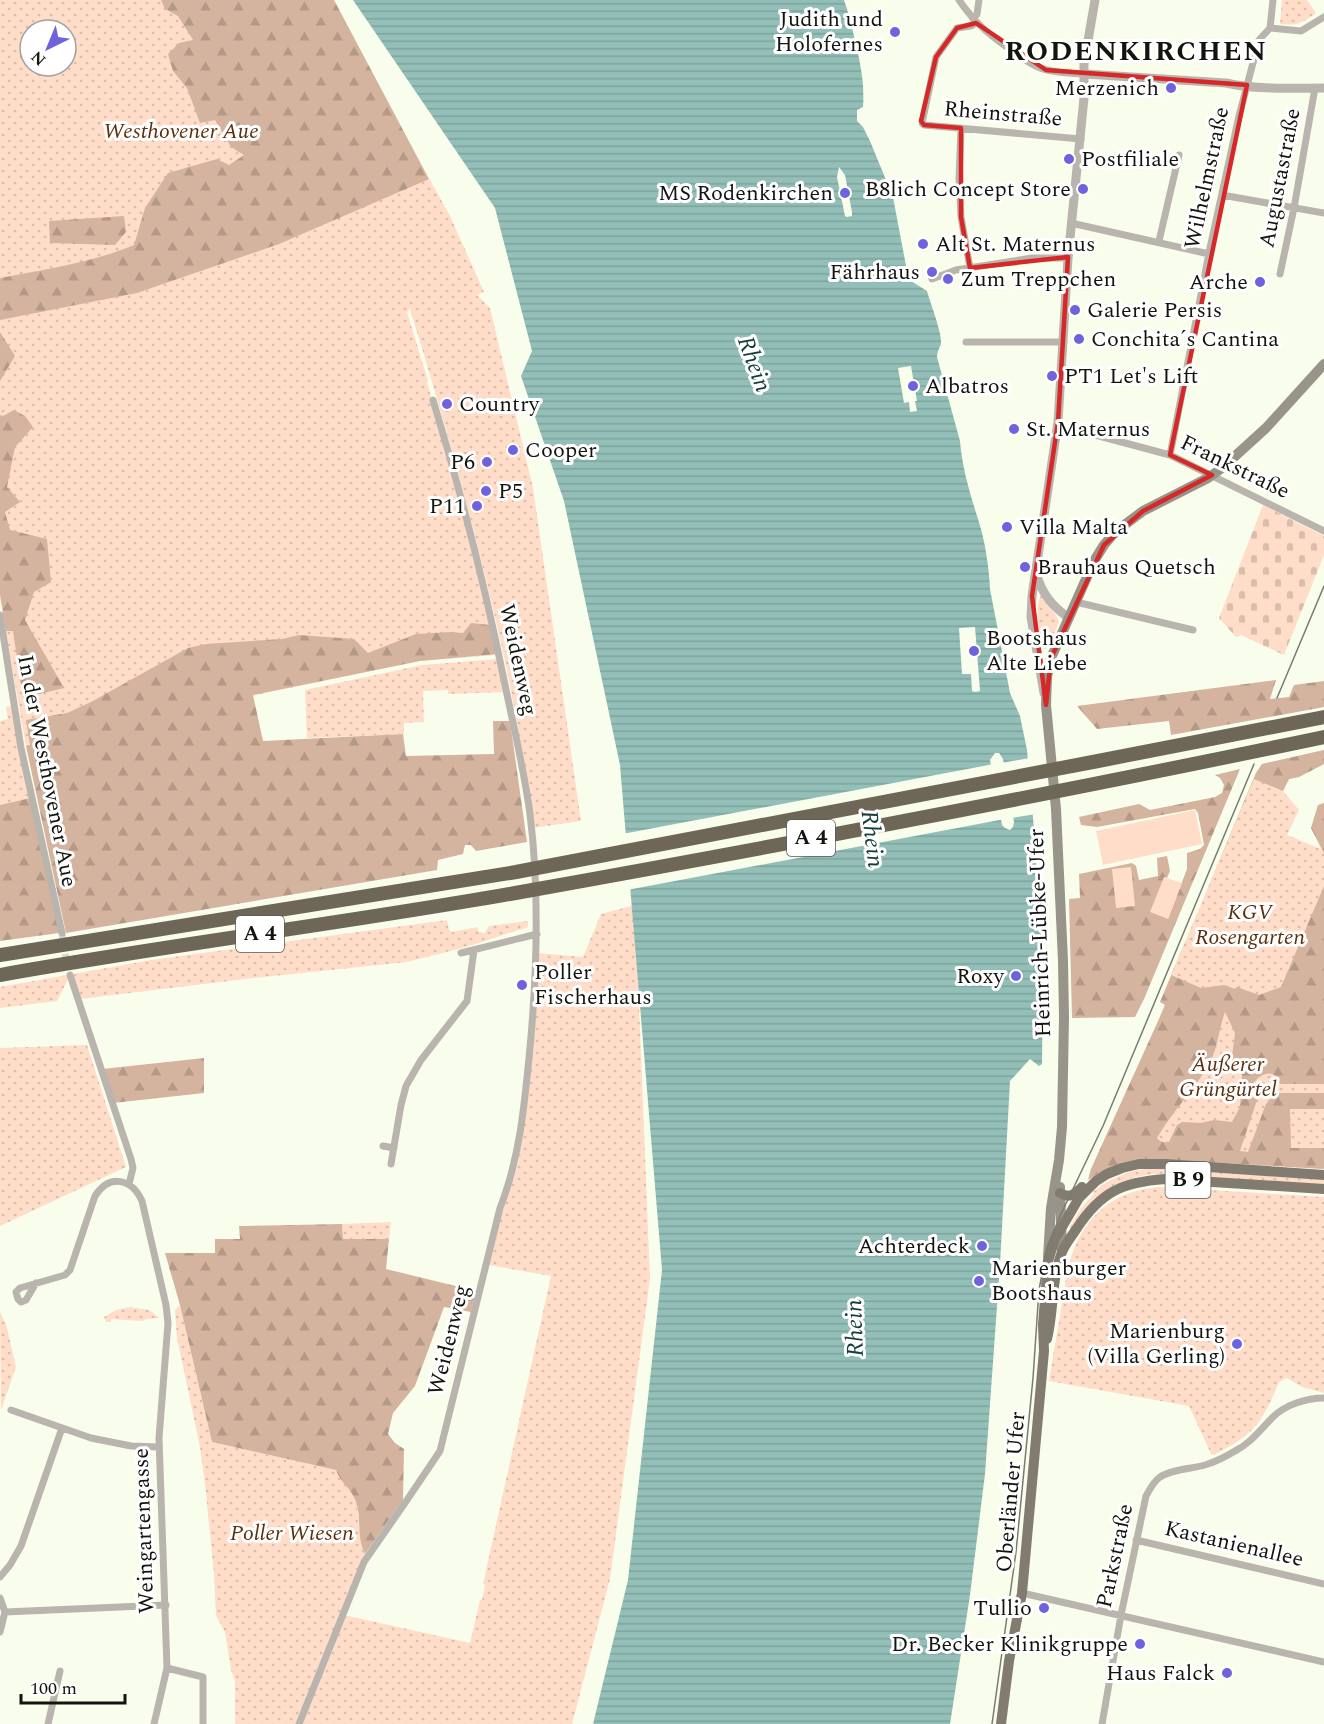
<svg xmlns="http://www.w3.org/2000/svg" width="1324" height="1724" font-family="Spectral,serif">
	<defs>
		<pattern id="green-dots" width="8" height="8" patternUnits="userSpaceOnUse" patternTransform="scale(1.5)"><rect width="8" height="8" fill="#ffddc8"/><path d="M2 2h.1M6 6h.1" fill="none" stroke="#dabdab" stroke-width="1.8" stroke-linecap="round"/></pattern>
		<pattern id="forest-firs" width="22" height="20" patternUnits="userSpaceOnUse" patternTransform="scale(1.5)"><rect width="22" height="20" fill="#d4b39f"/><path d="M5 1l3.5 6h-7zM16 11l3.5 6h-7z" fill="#b59988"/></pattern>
		<pattern id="cemetery-stones" width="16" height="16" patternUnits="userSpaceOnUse" patternTransform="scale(1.5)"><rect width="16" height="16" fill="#ffddc8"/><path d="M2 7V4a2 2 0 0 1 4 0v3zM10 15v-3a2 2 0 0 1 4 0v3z" fill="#dabdab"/></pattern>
		<pattern id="water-rules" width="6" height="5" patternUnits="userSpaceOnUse" patternTransform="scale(1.5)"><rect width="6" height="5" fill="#93bfb8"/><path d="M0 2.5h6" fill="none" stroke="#7ea39d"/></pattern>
	</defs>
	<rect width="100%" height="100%" fill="#f9feec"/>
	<path fill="url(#green-dots)" fill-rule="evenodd" d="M 0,0 L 332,0 L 426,176 L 0,313 ZM 30,30 L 66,30 L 66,66 L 30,66 Z
		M 1282,0 L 1307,0 L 1316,13 C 1302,23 1298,26 1280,24 Z
		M 429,178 L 450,216 L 484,292 L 477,295 L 490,308 L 533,488 L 581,821 L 533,828 C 524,769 516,710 503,652 C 477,537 445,422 410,309 L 407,312 L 428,381 L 427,382 L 473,549 L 496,655 L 419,661 L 252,696 L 26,747 L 0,598 L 0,315 L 275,239 Z
		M 1041,595 L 1056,615 L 1059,622 L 1048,648 L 1045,649 L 1042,648 C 1040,634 1034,607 1041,595 Z
		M 498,659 L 504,692 L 448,694 L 448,690 L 423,691 L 424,722 L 404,723 L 404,734 L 307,738 L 305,690 L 422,665 Z
		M 11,706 L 30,798 L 0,805 L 0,721 L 8,719 L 6,707 Z
		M 1324,750 L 1324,764 L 1299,777 L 1289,779 L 1283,791 L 1299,810 L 1287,835 L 1321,849 L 1311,828 L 1318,805 L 1324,803 L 1324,1169 L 1158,1159 C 1132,1159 1109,1166 1088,1180 L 1091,1169 L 1159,1019 L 1165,1005 L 1160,1002 L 1256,773 L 1262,764 Z
		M 635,905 L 650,1279 L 610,1579 L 572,1724 L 235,1724 L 235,1681 L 231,1670 L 225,1632 L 216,1616 L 214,1574 L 206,1493 L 200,1447 L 177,1338 L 175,1310 L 180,1305 L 212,1442 L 336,1470 L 353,1495 L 357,1504 L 361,1545 L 367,1559 L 344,1615 L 470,1643 L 480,1600 L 482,1600 L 485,1585 L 483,1584 L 551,1276 L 488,1265 L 503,1206 L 517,1167 L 523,1133 L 535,1030 L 538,953 L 583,957 L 601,914 Z
		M 447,920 L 449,930 L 452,932 L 477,927 L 479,932 L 485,933 L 489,926 L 528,921 L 528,927 L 466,947 L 407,962 L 245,979 L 80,999 L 73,974 L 151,960 Z
		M 67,975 L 68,979 L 57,1001 L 0,1008 L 0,987 Z
		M 87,1045 L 126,1167 L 0,1226 L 0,1048 Z
		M 1145,1169 L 1170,1169 L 1324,1179 L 1324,1185 L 1154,1174 C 1115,1178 1091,1196 1071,1229 L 1070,1227 L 1081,1208 L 1094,1194 L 1093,1192 C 1109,1179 1125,1172 1145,1169 Z
		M 1159,1187 L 1324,1197 L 1324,1393 L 1302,1387 L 1287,1378 L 1279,1382 C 1262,1423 1254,1435 1213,1455 L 1211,1454 L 1189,1406 L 1049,1381 C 1053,1355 1058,1329 1062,1303 C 1065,1288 1066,1272 1071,1257 C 1086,1214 1114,1191 1159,1187 Z
		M 391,1222 L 389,1239 L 343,1239 L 342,1224 Z
		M 130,1307 L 149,1310 L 160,1318 L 146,1319 L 143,1321 L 111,1319 L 111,1322 L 106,1322 L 104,1317 L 116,1310 Z
		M 0,1312 L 6,1324 L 16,1367 L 1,1410 Z"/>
	<path fill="url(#forest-firs)" fill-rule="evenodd" d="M 161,0 L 334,0 L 429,179 L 279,244 L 137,293 L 0,320 L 0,278 C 43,270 94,262 134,245 L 145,208 L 168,173 L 217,159 L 229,165 L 244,155 L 231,147 L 215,120 L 200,123 L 187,88 L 173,71 L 168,54 L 179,43 L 193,40 L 178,16 L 165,9 Z
		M 124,216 L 126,232 L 115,245 L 50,243 L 49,221 Z
		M 0,332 L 15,356 L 0,381 Z
		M 14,410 L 25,416 L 33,427 L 15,447 L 7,487 L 20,502 L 5,512 L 10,530 L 47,539 L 51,582 L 34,592 L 25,620 L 64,688 L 23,698 L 13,631 L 6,631 L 0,594 L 0,415 L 3,416 Z
		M 471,623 L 490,625 L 497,654 L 420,661 L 253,695 L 263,741 L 403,734 L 406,756 L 494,754 L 493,721 L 510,721 L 527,842 L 476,851 L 471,845 L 465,845 L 463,854 L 438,860 L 437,870 L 66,933 L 26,746 L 30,745 L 26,720 L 67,713 L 91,702 L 188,648 L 206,644 L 282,639 L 299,635 L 354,639 L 368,653 L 416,634 L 451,632 L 463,633 Z
		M 1276,680 L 1270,699 L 1289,697 L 1294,685 L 1324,681 L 1324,707 L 1171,735 L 1169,721 L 1097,729 L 1077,706 Z
		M 1324,750 L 1324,764 L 1299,777 L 1289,779 L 1283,791 L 1254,779 L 1171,975 L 1201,988 L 1224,985 L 1235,989 L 1237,987 L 1259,995 L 1281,987 L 1324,886 L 1324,1084 L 1280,1084 C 1274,1065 1257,1075 1250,1088 L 1250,1094 L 1257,1100 L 1240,1151 L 1248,1152 L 1266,1104 L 1276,1093 L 1324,1093 L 1324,1109 L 1290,1109 L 1291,1148 L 1324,1148 L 1324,1169 L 1158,1159 C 1132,1159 1109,1166 1088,1180 L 1091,1169 L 1159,1019 L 1165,1005 L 1160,1002 L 1256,773 L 1262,764 ZM 1225,1012 L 1235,1033 L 1231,1064 L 1241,1067 L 1242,1076 L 1240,1107 L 1232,1122 L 1214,1120 L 1201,1123 L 1182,1122 L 1177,1125 L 1169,1142 C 1164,1143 1160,1142 1157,1138 C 1171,1113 1191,1094 1206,1069 C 1218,1052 1218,1031 1225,1012 Z
		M 1240,769 L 1144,999 L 1135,1017 L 1072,1018 L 1069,899 L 1080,898 L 1079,874 L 1132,863 L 1136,866 L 1139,880 L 1158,876 L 1157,858 L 1167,856 L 1170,871 L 1167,878 L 1164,877 L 1168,919 L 1187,869 L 1187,853 L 1200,849 L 1204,845 L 1198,813 L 1195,809 L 1097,827 L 1081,825 L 1079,817 L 1139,804 L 1150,810 L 1215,797 L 1222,793 L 1224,785 L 1220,778 L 1215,775 Z
		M 30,798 L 59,933 L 0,941 L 0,805 Z
		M 1324,803 L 1324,853 L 1311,828 L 1318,805 Z
		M 204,1058 L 204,1093 L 113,1103 L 102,1069 Z
		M 342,1224 L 343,1239 L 389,1239 L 386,1269 L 476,1291 L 471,1312 L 444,1307 L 415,1386 L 393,1413 L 388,1434 L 395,1443 L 404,1449 L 403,1500 L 365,1554 C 356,1537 362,1519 356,1502 C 352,1489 340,1482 336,1470 L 212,1442 L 180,1305 L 165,1253 L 215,1253 L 215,1239 L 240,1239 L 239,1226 Z"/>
	<path fill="url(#cemetery-stones)" d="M 1263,505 L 1324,536 L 1324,555 L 1284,655 L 1241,635 L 1236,637 L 1219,618 Z"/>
	<path fill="#ffddc8" d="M 1195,810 L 1202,844 L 1103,865 L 1096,831 Z
		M 1131,867 L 1135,906 L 1116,908 L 1112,869 Z
		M 1164,877 L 1182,883 L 1168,919 L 1150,912 Z"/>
	<path fill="url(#water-rules)" fill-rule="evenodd" d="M 353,0 L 844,0 C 848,11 850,21 853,32 C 859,57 865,81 863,107 L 857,110 L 857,121 L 863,127 L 870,141 L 893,197 L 907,271 L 911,281 L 927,291 C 930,302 942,333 941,343 C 940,348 937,351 937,357 L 960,441 C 962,467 970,494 978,519 C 985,540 989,568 990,589 L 1010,693 L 1020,716 L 1027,750 L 1034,829 L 1043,971 L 1042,1064 L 1039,1066 L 1030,1059 L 1010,1081 L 1000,1264 L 985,1474 L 970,1595 L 950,1724 L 593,1724 L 628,1580 L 662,1270 L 620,765 L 564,501 L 521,376 L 532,351 L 495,208 ZM 995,753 L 999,753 L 1003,759 L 1014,822 L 1013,827 L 1010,830 L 1005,828 L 1002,825 L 990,760 Z"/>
	<path fill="#f9feec" d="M 839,167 L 845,175 L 852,212 L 852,216 L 847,217 L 845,216 L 837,177 Z
		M 911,366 L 917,401 L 915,401 L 917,411 L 910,412 L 909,402 L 904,403 L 898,368 Z
		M 975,627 L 980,691 L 975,692 L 972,691 L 971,674 L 962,674 L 959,628 Z
		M 1030,758 L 1036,814 L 1011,818 L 1001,763 Z
		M 994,764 L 1005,819 L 627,890 L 622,834 Z"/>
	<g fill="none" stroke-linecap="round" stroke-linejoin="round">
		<path stroke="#d6dbcb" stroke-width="7" stroke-dasharray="7 3.5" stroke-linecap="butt" d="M 62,933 L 67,964"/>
		<path stroke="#b9b5ae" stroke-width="7" d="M 959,0 C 976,25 993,38 1018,55 C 1027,61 1036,68 1047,70 C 1059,73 1072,73 1085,74
			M 973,19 L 977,14 L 979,0
			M 976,23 L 971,26 L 957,28 L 936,57 L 922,123 L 924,125 L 1081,139
			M 1270,28 L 1301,31 L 1324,17
			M 961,128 L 959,179 L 961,217 L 970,268
			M 1222,195 L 1324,213
			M 1071,223 L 1209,254
			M 1159,241 L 1179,155
			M 1280,274 L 1294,208 L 1315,88
			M 932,279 L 956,270 L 1032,258 L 1068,258
			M 966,342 L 1064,342
			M 1057,428 L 1099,436 L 1170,455 L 1324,531
			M 1170,455 L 1210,248 L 1239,116 L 1259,40 L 1270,28 L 1273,0
			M 1076,602 L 1193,630
			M 0,615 L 21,748 L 62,933
			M 461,953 L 537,934
			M 70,975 L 131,1159 L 133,1168 L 129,1184
			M 383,1146 L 394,1148
			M 391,1164 L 401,1105 L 406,1086 L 421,1060 L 467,1001 L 474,950
			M 36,1283 L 26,1300 L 21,1302 L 18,1299 L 16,1292 L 20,1288 L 65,1275 L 70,1270 L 95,1196 C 110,1173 132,1179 142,1201 L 166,1305 L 168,1323 L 159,1438 L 167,1668 L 154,1724
			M 11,1410 L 91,1438 L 131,1446 L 159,1447
			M 1136,1540 L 1324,1584
			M 0,1577 L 10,1565 L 21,1546 L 62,1428
			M 1022,1593 L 1324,1662
			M 0,1598 L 5,1612 L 0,1632
			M 5,1612 L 166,1605
			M 167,1668 L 203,1677 L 203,1724
			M 48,1724 L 60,1671
			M 299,1724 L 364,1562 L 407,1500 L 440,1451 L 500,1208 C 519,1160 524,1109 529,1058 C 537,977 540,894 530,814 C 524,769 513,724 504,680 C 485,586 461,492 433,400
			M 1102,1724 L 1121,1615 L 1146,1496 C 1150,1489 1153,1482 1160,1477 C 1172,1469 1191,1469 1205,1465 C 1215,1462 1225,1457 1235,1451 C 1251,1443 1260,1430 1273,1417 C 1285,1405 1306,1398 1324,1398"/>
		<path stroke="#b9b5ae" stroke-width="9" d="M 1085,74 L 1226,83 C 1257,90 1292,88 1324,88
			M 1036,573 C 1042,594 1052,606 1069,618
			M 1044,693 L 1031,617 L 1032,596 L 1058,422 L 1068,258 L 1084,98 L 1084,64 L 1095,0"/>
		<path stroke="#989489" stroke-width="10" d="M 1060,1187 L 1062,1251
			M 1048,1257 L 1051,1208 L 1059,1160 L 1062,1127 L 1064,1017 L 1063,961 L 1056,809 L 1046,705 L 1047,677 L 1051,658 L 1094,561 L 1104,545 L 1115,532 L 1143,511 L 1208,478 L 1222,468 L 1266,428 L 1324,364"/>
		<path stroke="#817c6f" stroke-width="10" d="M 1060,1193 C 1070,1199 1075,1194 1082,1187
			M 1047,1339 C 1054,1311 1051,1279 1062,1252 C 1065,1244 1072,1236 1077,1228 C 1101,1192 1122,1182 1165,1179 L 1324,1189
			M 1001,1724 L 1009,1661 L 1022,1593 L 1044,1351 L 1043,1325 L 1048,1261 L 1055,1239 L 1079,1198 L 1096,1181 L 1107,1174 L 1122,1168 L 1139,1164 L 1166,1164 L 1324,1175"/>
		<path stroke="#6e6758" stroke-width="14" d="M 0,955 L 516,872 L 1098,761 L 1324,717
			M 0,975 C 173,944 348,923 521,892 C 789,844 1057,793 1324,737"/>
		<path stroke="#787b70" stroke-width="1.5" d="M 1277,698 L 1324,586
			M 992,1724 L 1016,1552 L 1033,1378 L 1039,1290 L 1047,1247 L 1061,1214 L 1103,1126 L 1254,764"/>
	</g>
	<path fill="none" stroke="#d62828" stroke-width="4.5" stroke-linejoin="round" d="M 976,23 L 1046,70 L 1247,85 L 1170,455 L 1212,475 L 1143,511 L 1104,545 L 1051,658 L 1046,705 L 1032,596 L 1058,422 L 1068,257 L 970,268 L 961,217 L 961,128 L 924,125 L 921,121 L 936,57 L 957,28 Z"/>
	<g fill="#6f63dd" stroke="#fff" stroke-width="2">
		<circle cx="895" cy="32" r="6"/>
		<circle cx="1171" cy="88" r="6"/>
		<circle cx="1069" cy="159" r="6"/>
		<circle cx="1083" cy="189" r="6"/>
		<circle cx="845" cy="193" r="6"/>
		<circle cx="923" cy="244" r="6"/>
		<circle cx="932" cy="272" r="6"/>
		<circle cx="948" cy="279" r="6"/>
		<circle cx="1260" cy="282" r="6"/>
		<circle cx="1075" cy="310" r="6"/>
		<circle cx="1079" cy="339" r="6"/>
		<circle cx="1052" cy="376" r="6"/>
		<circle cx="913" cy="386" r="6"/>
		<circle cx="447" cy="404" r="6"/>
		<circle cx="1014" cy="429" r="6"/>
		<circle cx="513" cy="450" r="6"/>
		<circle cx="487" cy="462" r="6"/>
		<circle cx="486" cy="491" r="6"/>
		<circle cx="477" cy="506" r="6"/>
		<circle cx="1007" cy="527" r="6"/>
		<circle cx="1025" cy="567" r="6"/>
		<circle cx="974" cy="651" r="6"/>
		<circle cx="1016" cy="976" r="6"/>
		<circle cx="522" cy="985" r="6"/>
		<circle cx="982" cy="1246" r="6"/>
		<circle cx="979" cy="1281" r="6"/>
		<circle cx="1237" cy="1344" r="6"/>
		<circle cx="1044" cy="1608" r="6"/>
		<circle cx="1140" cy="1644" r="6"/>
		<circle cx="1227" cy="1673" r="6"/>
	</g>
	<g text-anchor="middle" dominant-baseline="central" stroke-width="6" stroke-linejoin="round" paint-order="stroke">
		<g fill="#fff" stroke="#595a56" stroke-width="1.5">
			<rect x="787" y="820" width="48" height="36" rx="4.5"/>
			<rect x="236" y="916" width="48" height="36" rx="4.5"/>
			<rect x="1165.5" y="1162" width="45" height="36" rx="4.5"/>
		</g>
		<g font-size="21" font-weight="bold" fill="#12140e">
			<text x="811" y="838">A 4</text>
			<text x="260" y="934">A 4</text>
			<text x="1188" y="1180">B 9</text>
		</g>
		<g font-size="22" fill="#12140e" stroke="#fff" text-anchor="start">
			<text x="883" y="19" text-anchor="end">Judith und<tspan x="883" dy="25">Holofernes</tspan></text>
			<text x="1159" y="88" text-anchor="end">Merzenich</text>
			<text x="1081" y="159">Postfiliale</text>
			<text x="1071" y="189" text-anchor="end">B8lich Concept Store</text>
			<text x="833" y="193" text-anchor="end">MS Rodenkirchen</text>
			<text x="935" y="244">Alt St. Maternus</text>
			<text x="920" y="272" text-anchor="end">Fährhaus</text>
			<text x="960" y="279">Zum Treppchen</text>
			<text x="1248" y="282" text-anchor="end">Arche</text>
			<text x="1087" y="310">Galerie Persis</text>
			<text x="1091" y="339">Conchita´s Cantina</text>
			<text x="1064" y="376">PT1 Let's Lift</text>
			<text x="925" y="386">Albatros</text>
			<text x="459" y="404">Country</text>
			<text x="1026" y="429">St. Maternus</text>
			<text x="525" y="450">Cooper</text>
			<text x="475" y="462" text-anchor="end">P6</text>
			<text x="498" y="491">P5</text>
			<text x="465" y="506" text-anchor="end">P11</text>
			<text x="1019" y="527">Villa Malta</text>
			<text x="1037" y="567">Brauhaus Quetsch</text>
			<text x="986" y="638">Bootshaus<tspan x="986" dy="25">Alte Liebe</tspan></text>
			<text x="534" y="972">Poller<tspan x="534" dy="25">Fischerhaus</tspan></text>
			<text x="1004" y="976" text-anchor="end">Roxy</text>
			<text x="970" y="1246" text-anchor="end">Achterdeck</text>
			<text x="991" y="1268">Marienburger<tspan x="991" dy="25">Bootshaus</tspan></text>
			<text x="1225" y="1331" text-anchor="end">Marienburg<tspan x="1225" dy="25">(Villa Gerling)</tspan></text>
			<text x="1032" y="1608" text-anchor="end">Tullio</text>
			<text x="1128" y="1644" text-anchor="end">Dr. Becker Klinikgruppe</text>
			<text x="1215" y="1673" text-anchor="end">Haus Falck</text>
		</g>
		<g font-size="22" fill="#12140e" stroke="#fff">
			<text transform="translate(1003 114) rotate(5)">Rheinstraße</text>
			<text transform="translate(1207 178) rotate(-78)">Wilhelmstraße</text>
			<text transform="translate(1280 178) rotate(-79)">Augustastraße</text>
			<text transform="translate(1235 467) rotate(26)">Frankstraße</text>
			<text transform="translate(518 660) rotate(78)">Weidenweg</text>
			<text transform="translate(47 771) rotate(79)">In der Westhovener Aue</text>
			<text transform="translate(1040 933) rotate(-92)">Heinrich-Lübke-Ufer</text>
			<text transform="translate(449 1340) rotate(-76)">Weidenweg</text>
			<text transform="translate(1011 1492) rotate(-85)">Oberländer Ufer</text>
			<text transform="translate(144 1531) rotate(-92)">Weingartengasse</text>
			<text transform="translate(1234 1544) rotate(13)">Kastanienallee</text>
			<text transform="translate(1115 1556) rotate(-78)">Parkstraße</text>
		</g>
		<g font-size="22" font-style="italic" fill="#5c300f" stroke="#fff">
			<text x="181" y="131">Westhovener Aue</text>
			<text x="1250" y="912">KGV<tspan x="1250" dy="25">Rosengarten</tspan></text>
			<text x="1228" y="1064">Äußerer<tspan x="1228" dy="25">Grüngürtel</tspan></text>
			<text x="292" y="1533">Poller Wiesen</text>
		</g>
		<g font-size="24" font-style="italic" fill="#153e3a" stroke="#fff">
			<text transform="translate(754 364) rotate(70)">Rhein</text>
			<text transform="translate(872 839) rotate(83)">Rhein</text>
			<text transform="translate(855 1328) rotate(-92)">Rhein</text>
		</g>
		<g font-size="28" font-weight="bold" letter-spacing="1.5" fill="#12140e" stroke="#fff">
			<text x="1136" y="51">RODENKIRCHEN</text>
		</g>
	</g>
	<g transform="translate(48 48) rotate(223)"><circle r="28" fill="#ffffff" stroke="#a0a19f" stroke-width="1.5"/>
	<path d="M0-4.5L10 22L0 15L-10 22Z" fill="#6f63dd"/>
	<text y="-9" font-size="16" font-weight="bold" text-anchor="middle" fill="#12140e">N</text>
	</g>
	<path d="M21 1694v9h104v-9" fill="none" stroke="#12140e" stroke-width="3"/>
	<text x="30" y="1694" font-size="18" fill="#12140e" stroke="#ffffff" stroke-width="4.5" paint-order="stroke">100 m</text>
</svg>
